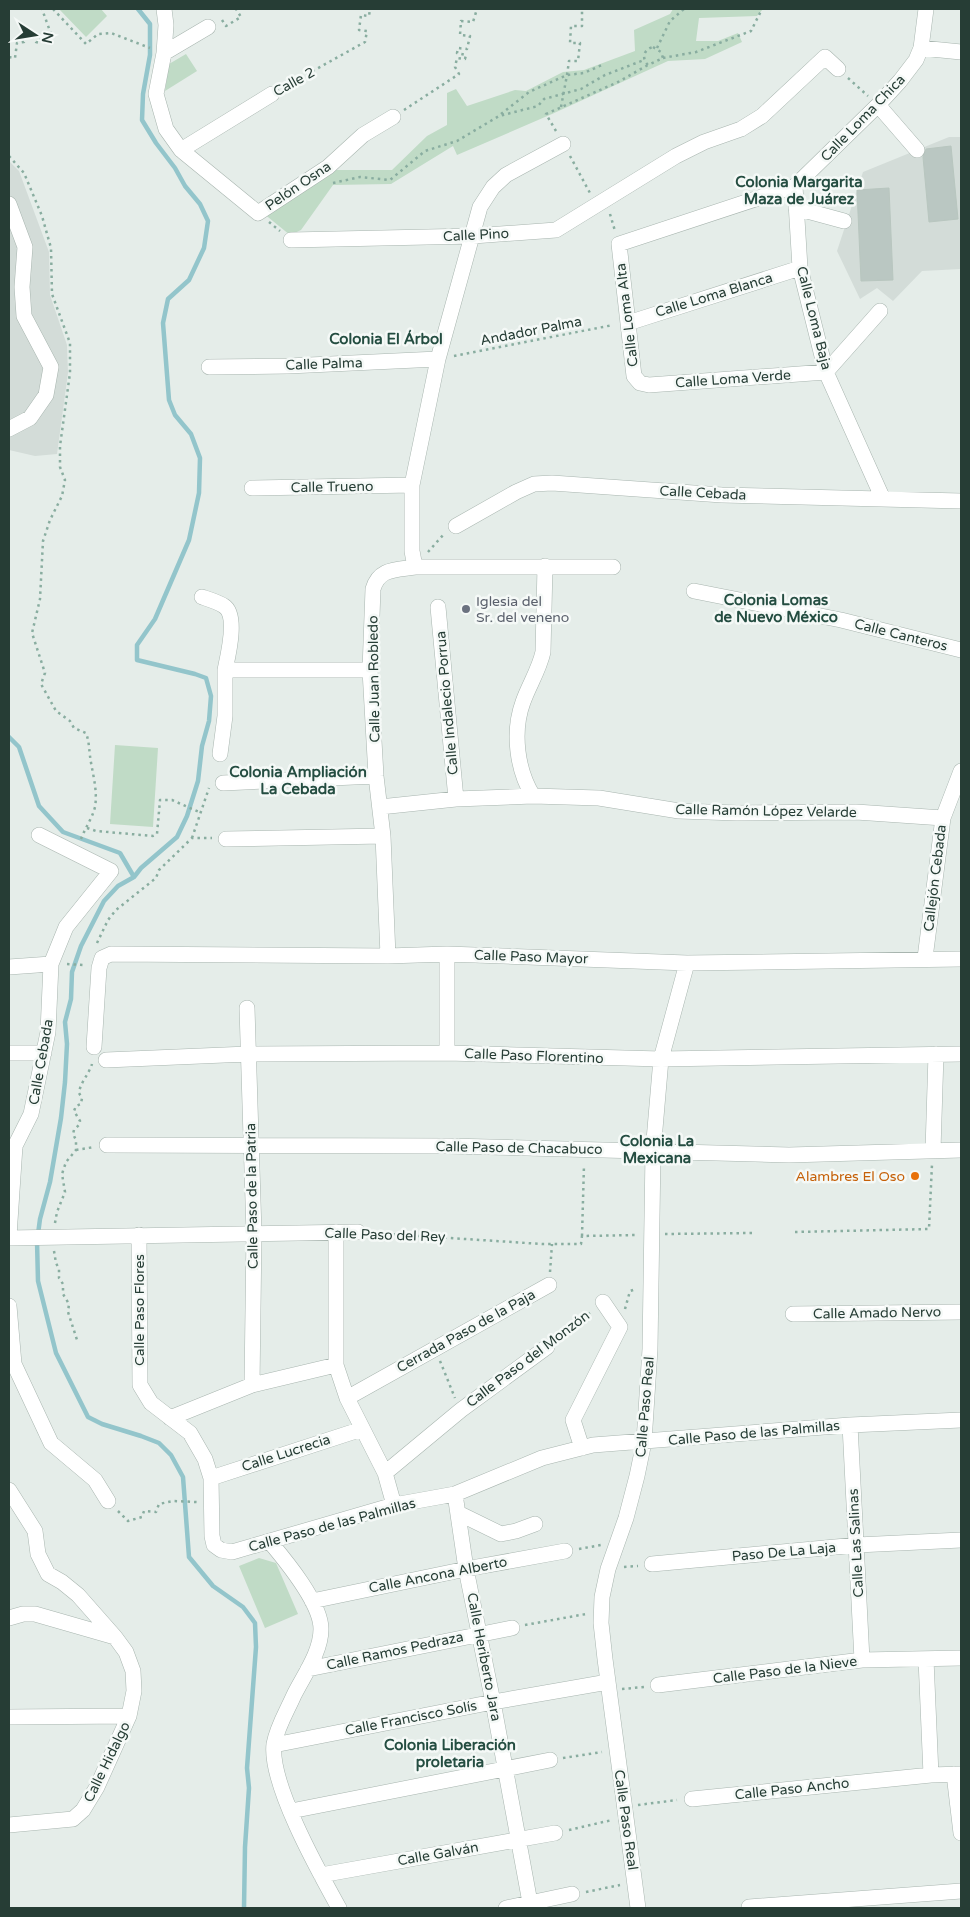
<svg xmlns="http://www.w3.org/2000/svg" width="970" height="1917" font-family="'Varela Round',sans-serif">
	<rect width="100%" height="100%" fill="#e5ede9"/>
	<path fill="#d3dcd8" d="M 949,137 L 961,137 L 961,269 L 922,271 L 893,301 L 877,288 L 860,299 L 837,251 L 863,172 Z
		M 9,161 L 19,171 L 49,252 L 50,295 L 67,345 L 68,373 L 57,454 L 35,456 L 9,450 Z"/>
	<path fill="#c0dbc6" d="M 59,9 L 101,9 L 107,16 L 86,37 Z
		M 673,9 L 763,9 L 757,16 L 699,18 L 696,41 L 718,41 L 738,33 L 742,42 L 705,59 L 668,61 L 552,114 L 457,155 L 453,146 L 391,184 L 333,185 L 301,230 L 290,235 L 263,213 L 331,170 L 392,170 L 427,136 L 447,125 L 447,93 L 456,89 L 467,106 L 515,90 L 526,91 L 563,72 L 584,70 L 635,51 L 634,30 L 670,14 Z
		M 186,54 L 197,71 L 165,91 L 169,64 Z
		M 115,745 L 158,748 L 153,827 L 110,824 Z
		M 259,1558 L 276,1563 L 298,1614 L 265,1628 L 239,1566 Z"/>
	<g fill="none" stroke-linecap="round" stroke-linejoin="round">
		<path stroke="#93c5cb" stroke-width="4.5" d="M 9,737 L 19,747 L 39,806 L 63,832 L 120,853 L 134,877
			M 38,1234 L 40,1219 L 50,1182 L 61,1118 L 65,1082 L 67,1044 L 65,1022 L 71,999 L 72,972 L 81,946 L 104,901 L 118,886 L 134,877 L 141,868 L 177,837 L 187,816 L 198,781 L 202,746 L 209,721 L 211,696 L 206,678 L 195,674 L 137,660 L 137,645 L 155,619 L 189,540 L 199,493 L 200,458 L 191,434 L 175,415 L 169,400 L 163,323 L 168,299 L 189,280 L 204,248 L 208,221 L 200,204 L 185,186 L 175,168 L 156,143 L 142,120 L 143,94 L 150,55 L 150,24 L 138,9
			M 37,1241 L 38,1281 L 56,1353 L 88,1417 L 102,1424 L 141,1436 L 159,1443 L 171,1455 L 183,1477 L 189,1557 L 213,1586 L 243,1607 L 255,1623 L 256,1647 L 247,1768 L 249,1788 L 245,1847 L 244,1908"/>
	</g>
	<path fill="#bac7c2" stroke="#b8c6bf" d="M 951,146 L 958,219 L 929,222 L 923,157 L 926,149 Z
		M 889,188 L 893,280 L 861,281 L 857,190 Z"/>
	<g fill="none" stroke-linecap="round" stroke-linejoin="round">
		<defs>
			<path id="minor" d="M 164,9 L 166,25 L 164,53 L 156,94 L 166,129 L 181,150 L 258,213 L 328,167 L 363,135 L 393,117
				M 921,48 L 961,52
				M 164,53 L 208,27
				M 878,105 L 917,150
				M 181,150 L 272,94
				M 795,186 L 800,268 L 826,372 L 883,499
				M 9,204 L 25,247 L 22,287 L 24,316 L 51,367 L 46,395 L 30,418 L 9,429
				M 796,208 L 844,221
				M 291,240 L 473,236 L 556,230 L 676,156 L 704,142 L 741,129 L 762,116 L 825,57 L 838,69
				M 880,311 L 826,372 L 649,385 L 640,383 L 634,376 L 619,244 L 795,186 L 878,105 L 900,81 L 916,60 L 921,48 L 926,9
				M 628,323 L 800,268
				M 209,367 L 288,366 L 438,359
				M 252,488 L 412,485
				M 456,526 L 516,492 L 534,484 L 552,483 L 722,495 L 961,501
				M 415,567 L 412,551 L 412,485 L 438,359 L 480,207 L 493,187 L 506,175 L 563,144
				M 694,591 L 841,620 L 961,650
				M 202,597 C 208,599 218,602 224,606 C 238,615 228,656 225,670 L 370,670
				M 438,607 L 456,799
				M 220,754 L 225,716 L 225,670
				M 223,783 L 376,776
				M 533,796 C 517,770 512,732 523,702 C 529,685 539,670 543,652 L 545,566
				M 380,807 L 456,799 L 533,796 L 599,798 L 679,811 L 737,813 L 856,812 L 943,818
				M 226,839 L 383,836
				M 447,954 L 447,1053
				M 388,956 L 383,836 L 376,776 L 370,670 L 373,589 C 379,568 396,570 415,567 L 613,567
				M 925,958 L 943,818 L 961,771
				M 9,967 L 51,964
				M 247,1008 L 254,1233 L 252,1385
				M 94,1047 L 99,968 L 102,958 L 111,954 L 388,956 L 447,954 L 687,963 L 961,959
				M 9,1053 L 44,1053
				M 106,1060 L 248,1054 L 447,1053 L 661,1059 L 961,1054
				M 107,1145 L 449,1146 L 789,1155 L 961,1150
				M 933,1150 L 936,1054
				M 336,1232 L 336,1365 L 347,1398 L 385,1473 L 394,1505
				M 139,1235 L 140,1385 L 151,1403 L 190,1433 L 205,1459 L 211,1478 L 212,1536 L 214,1545 L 221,1550 L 232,1552 L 394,1505 L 455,1494 L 542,1458 L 593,1445 L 850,1425 L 961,1420
				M 9,1236 L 15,1146 L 31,1114 L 48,1032 L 51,964 L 66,927 L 111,871 L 39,835
				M 9,1238 L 358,1232
				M 9,1306 L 14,1364 L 51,1443 L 95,1480 L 108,1501
				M 793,1314 L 961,1312
				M 347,1398 L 549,1285
				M 170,1418 L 252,1385 L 336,1365
				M 850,1425 L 862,1660
				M 582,1448 L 573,1420 L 620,1327 L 603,1302
				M 385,1473 L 461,1410 L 547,1347
				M 211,1478 L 362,1429
				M 9,1490 L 35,1531 L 38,1554 L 48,1574 L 62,1582 L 78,1595 L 115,1637 L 126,1652 L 133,1671 L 134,1691 L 129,1716 L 97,1787 L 83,1810 L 73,1819 L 9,1825
				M 455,1494 L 466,1569 L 493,1702 L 531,1908
				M 458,1513 L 501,1534 L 516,1531 L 535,1524
				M 270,1542 C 286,1561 321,1603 321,1629 C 321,1652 304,1675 294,1695 C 287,1711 277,1727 274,1744 C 269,1783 319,1872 339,1908
				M 652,1564 L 857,1545 L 961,1540
				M 312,1601 L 466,1569 L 565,1551
				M 9,1618 L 23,1614 L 35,1614 L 115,1637
				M 926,1659 L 931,1775
				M 308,1669 L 512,1628
				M 658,1685 L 862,1660 L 961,1658
				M 9,1717 L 129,1716
				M 274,1745 L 493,1702 L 608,1682
				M 954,1774 L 961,1833
				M 692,1799 L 931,1775 L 961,1774
				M 291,1811 L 550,1760
				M 321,1875 L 555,1833
				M 749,1907 L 961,1891
				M 506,1908 L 572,1894
				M 638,1908 L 605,1659 L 601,1623 L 602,1597 L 608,1569 L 626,1518 L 637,1476 L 644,1442 L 650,1349 L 653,1152 L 661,1059 L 687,963"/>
		</defs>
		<use href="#minor" stroke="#a8b5af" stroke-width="16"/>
		<path stroke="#89ada0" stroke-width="2.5" stroke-dasharray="2.5 4" stroke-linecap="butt" d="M 53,9 L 86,44 L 98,34 L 111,33 L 150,48
			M 222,20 L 226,26 L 241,17 L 236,9
			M 653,47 L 661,52 L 663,58 L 648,65 C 641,58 644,49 653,47 Z
			M 657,48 L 670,21 L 684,9
			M 9,57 L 15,58 L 17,43 L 24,42 L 27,34 L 31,32 L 36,42 L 40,43 L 41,38 L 45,42 L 50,39 L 51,34 L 42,9
			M 663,58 L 696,52 L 751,31 L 762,9
			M 567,75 L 569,61 L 578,61 L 580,43 L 570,43 L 571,26 L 582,26 L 582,9
			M 848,78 L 868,96
			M 284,87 L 365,42 L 367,31 L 359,30 L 361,15 L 369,16 L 370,9
			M 404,110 L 459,74 L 455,67 L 457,58 L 465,59 L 466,55 L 457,53 L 458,48 L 467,49 L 470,36 L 460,35 L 461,21 L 473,22 L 477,9
			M 501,114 L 529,92 L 567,75 L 584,73 L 604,64
			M 556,131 L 546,114 L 618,82 L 648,65
			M 9,156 L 24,173 L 42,216 L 51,248 L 52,294 L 70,343 L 70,373 L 60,446 L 60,467 L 65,480 L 62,496 L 50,520 L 43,541 L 40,599 L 32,633 L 45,673 L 41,684 L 56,711 L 70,721 L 74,728 L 86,733 C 89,741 89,748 90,756 C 92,772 98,790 95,807 C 92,819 85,828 81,839
			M 570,156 L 590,193
			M 333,183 L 360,177 L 390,180 L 425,151 L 457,141 L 499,116 L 538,106 L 544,99 L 581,89 L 605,75 L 644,60
			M 610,214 L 615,231
			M 269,222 L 280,231
			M 454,356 L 613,325
			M 428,552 L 444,534
			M 87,828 L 96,831 L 153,836 L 157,834 L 160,800 L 172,800 L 199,812
			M 192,838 L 209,788
			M 97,943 L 108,920 L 116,910 L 156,878 L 159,870 L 192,838 L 212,838
			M 67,964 L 83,965
			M 76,1150 L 94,1147
			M 55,1223 L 57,1212 L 65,1192 L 62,1174 L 66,1162 L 76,1150 L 76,1140 L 73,1134 L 74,1130 L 79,1125 L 80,1121 L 74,1111 L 76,1106 L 81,1104 L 82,1098 L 79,1093 C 80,1083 89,1074 92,1064
			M 795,1232 L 929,1229 L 932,1164
			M 373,1233 L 542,1244 L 581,1244 L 582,1236 L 637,1235
			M 665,1234 L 753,1233
			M 582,1236 L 584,1165
			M 54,1251 L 56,1263 L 59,1269 L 59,1278 L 63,1284 L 63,1294 L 69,1304 L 68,1312 L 78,1343
			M 550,1272 L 552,1244
			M 625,1309 L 630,1291 L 636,1289
			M 557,1338 L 592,1311
			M 440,1361 L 455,1398
			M 118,1511 L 128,1521 L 142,1517 L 144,1511 L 156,1512 L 159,1504 L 173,1501 L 197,1502
			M 579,1549 L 601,1545
			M 624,1567 L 638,1566
			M 525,1625 L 586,1614
			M 622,1689 L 644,1687
			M 563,1758 L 602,1752
			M 638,1805 L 677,1800
			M 569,1830 L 612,1820
			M 586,1892 L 620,1885"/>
		<use href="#minor" stroke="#fff" stroke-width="15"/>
		<path stroke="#89ada0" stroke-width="2.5" stroke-dasharray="2.5 4" stroke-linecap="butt" d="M 561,107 L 567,75"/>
	</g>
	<circle fill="#6b7280" stroke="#f5f9f7" stroke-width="2" cx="466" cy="609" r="5"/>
	<circle fill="#e8710a" stroke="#f5f9f7" stroke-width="2" cx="915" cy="1176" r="5"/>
	<g text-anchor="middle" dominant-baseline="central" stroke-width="5" stroke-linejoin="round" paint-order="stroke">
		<g font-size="14" fill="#263d35" stroke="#f5f9f7">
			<text transform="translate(294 82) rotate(-29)">Calle 2</text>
			<text transform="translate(863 118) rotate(-46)">Calle Loma Chica</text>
			<text transform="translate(298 186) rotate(-34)">Pelón Osna</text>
			<text transform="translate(476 235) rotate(-3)">Calle Pino</text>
			<text transform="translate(714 295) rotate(-17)">Calle Loma Blanca</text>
			<text transform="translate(627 315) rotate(-97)">Calle Loma Alta</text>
			<text transform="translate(814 318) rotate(76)">Calle Loma Baja</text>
			<text transform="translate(531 331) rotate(-11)">Andador Palma</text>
			<text transform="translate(324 364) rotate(-2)">Calle Palma</text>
			<text transform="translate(733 379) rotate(-4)">Calle Loma Verde</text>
			<text transform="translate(332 487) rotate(-1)">Calle Trueno</text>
			<text transform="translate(703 493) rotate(3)">Calle Cebada</text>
			<text transform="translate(901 635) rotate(14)">Calle Canteros</text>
			<text transform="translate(374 679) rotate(-91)">Calle Juan Robledo</text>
			<text transform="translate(447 703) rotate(-95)">Calle Indalecio Porrua</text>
			<text transform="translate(766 811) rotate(1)">Calle Ramón López Velarde</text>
			<text transform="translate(935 878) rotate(-83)">Callejón Cebada</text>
			<text transform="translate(531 957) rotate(2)">Calle Paso Mayor</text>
			<text transform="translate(534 1056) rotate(2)">Calle Paso Florentino</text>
			<text transform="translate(41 1062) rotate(-80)">Calle Cebada</text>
			<text transform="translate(519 1148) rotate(1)">Calle Paso de Chacabuco</text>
			<text transform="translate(252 1196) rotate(-91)">Calle Paso de la Patria</text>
			<text transform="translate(385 1235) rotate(2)">Calle Paso del Rey</text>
			<text transform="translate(139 1310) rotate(-90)">Calle Paso Flores</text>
			<text transform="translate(877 1313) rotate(-1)">Calle Amado Nervo</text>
			<text transform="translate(466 1331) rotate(-29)">Cerrada Paso de la Paja</text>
			<text transform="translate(528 1359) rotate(-37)">Calle Paso del Monzón</text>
			<text transform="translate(645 1407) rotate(-85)">Calle Paso Real</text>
			<text transform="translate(754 1433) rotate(-5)">Calle Paso de las Palmillas</text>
			<text transform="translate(286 1453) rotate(-18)">Calle Lucrecia</text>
			<text transform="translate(332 1525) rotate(-15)">Calle Paso de las Palmillas</text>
			<text transform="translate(856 1543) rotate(-93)">Calle Las Salinas</text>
			<text transform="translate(784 1552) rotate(-5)">Paso De La Laja</text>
			<text transform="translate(438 1575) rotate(-11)">Calle Ancona Alberto</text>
			<text transform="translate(395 1651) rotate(-12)">Calle Ramos Pedraza</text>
			<text transform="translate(484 1657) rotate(79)">Calle Heriberto Jara</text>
			<text transform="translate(785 1670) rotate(-7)">Calle Paso de la Nieve</text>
			<text transform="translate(411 1718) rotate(-11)">Calle Francisco Solís</text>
			<text transform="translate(107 1762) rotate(-64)">Calle Hidalgo</text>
			<text transform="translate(792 1789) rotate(-6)">Calle Paso Ancho</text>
			<text transform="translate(626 1820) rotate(82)">Calle Paso Real</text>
			<text transform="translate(438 1854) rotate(-10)">Calle Galván</text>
		</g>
		<g font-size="14" fill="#5b616d" stroke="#f5f9f7" text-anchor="start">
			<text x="476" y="601">Iglesia del<tspan x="476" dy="16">Sr. del veneno</tspan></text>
		</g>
		<g font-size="14" fill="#c56008" stroke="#f5f9f7" text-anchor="end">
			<text x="905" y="1176">Alambres El Oso</text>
		</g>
		<g font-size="15" font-weight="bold" fill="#244d41" stroke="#f5f9f7">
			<text x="799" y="182">Colonia Margarita<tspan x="799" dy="17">Maza de Juárez</tspan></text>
			<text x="386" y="339">Colonia El Árbol</text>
			<text x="776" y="600">Colonia Lomas<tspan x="776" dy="17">de Nuevo México</tspan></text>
			<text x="298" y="772">Colonia Ampliación<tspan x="298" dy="17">La Cebada</tspan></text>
			<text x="657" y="1141">Colonia La<tspan x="657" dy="17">Mexicana</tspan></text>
			<text x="450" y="1745">Colonia Liberación<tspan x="450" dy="17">proletaria</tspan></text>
		</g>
	</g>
	<rect width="970" height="1917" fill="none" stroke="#263d35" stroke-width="20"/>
	<g transform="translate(35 35) rotate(102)" stroke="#f5f9f7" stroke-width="4" paint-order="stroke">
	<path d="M0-4L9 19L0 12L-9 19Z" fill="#263d35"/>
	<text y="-8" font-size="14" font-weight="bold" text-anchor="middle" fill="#263d35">N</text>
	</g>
</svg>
